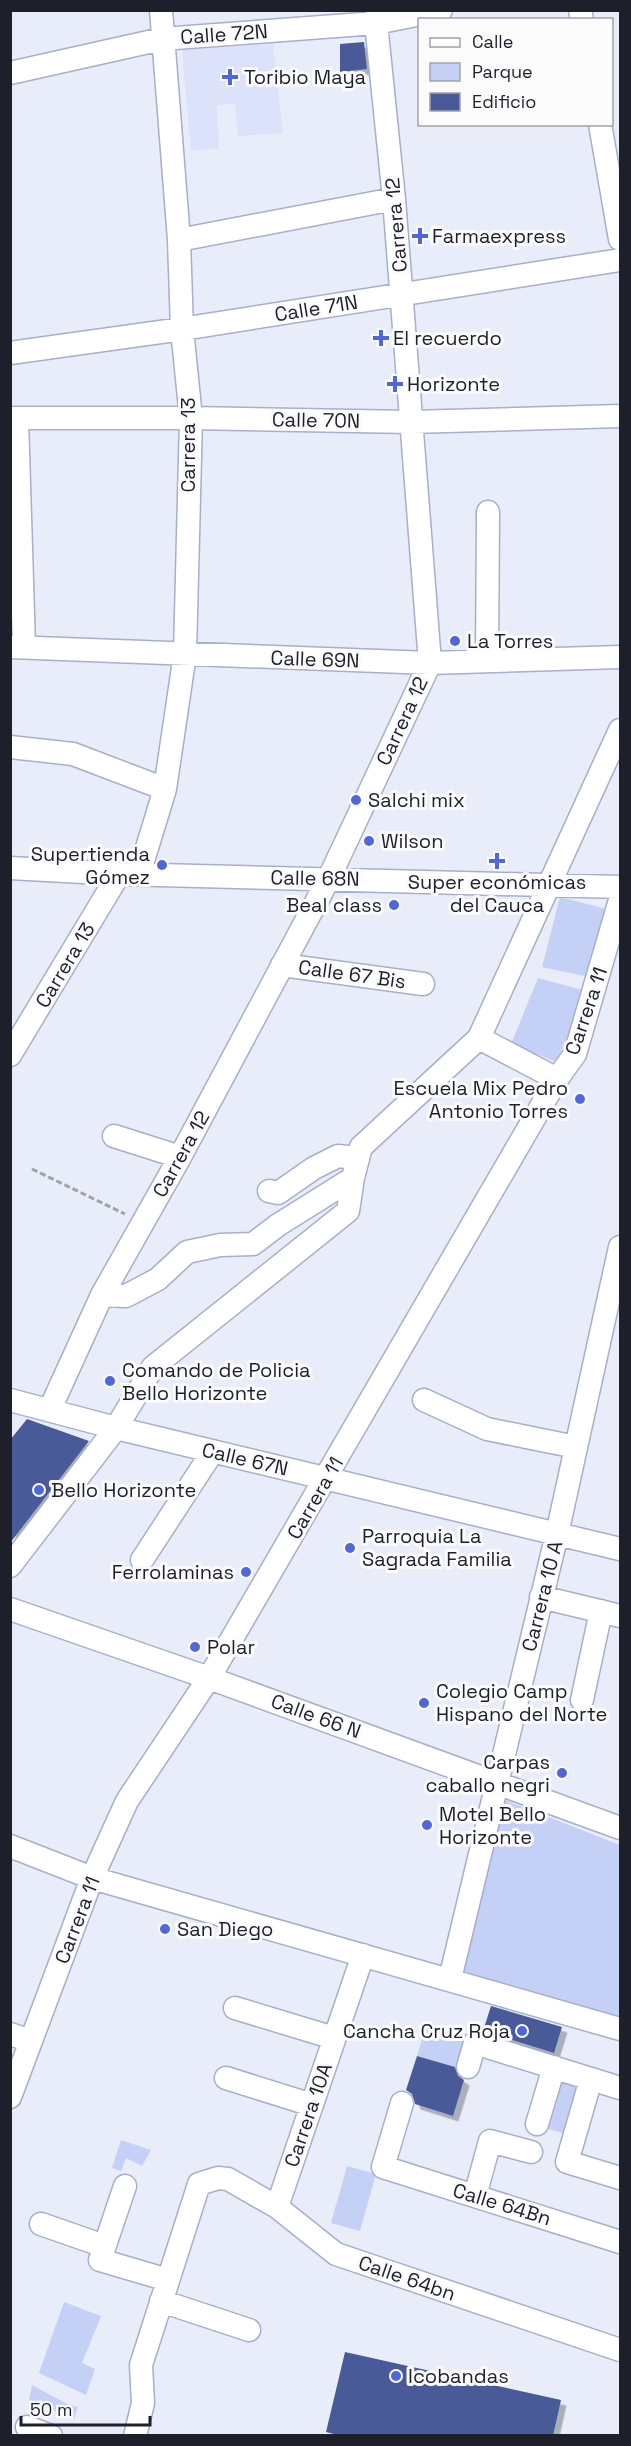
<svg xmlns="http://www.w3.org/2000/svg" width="631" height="2446" font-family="'Space Grotesk',sans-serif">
	<defs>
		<filter id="shadow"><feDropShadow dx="5.5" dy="5.5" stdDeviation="0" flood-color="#0004"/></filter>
	</defs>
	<rect width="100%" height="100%" fill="#e9edf9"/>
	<path fill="#dbe2f9" d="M 273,44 L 283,133 L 238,136 L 235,104 L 217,105 L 219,149 L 191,150 L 182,50 Z"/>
	<path fill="#c4d0f6" d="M 560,897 L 610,910 L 594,978 L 542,967 Z
		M 538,978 L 586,991 L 557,1062 L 511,1044 Z
		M 505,1800 L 620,1845 L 620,2017 L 460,1972 Z
		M 427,2022 L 474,2037 L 465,2070 L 417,2056 Z
		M 555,2069 L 589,2080 L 573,2136 L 539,2126 Z
		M 121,2140 L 151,2150 L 142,2166 L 126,2158 L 121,2171 L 112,2168 Z
		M 347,2166 L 376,2174 L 360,2231 L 331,2223 Z
		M 64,2302 L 101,2316 L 82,2363 L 95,2369 L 86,2395 L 39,2373 Z
		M 32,2385 L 71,2406 L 78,2407 L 74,2419 L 29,2400 Z"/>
	<path fill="#4a5a98" filter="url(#shadow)" d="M 364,42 L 367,69 L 340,72 L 340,44 Z
		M 27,1419 L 89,1441 L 10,1543 L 10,1440 Z
		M 491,2006 L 562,2027 L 554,2053 L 483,2031 Z
		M 417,2056 L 455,2067 L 458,2076 L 464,2080 L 453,2116 L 415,2104 L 412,2094 L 406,2090 Z
		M 345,2352 L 561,2400 L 553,2436 L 342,2436 L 326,2432 Z"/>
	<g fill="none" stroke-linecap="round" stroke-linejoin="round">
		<defs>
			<path id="minor" d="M 580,10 L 582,20
				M 10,73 L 162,39 L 376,23 L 441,10
				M 600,124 L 620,239
				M 179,240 L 394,199
				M 10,353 L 182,329 L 620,260
				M 10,418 L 191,418 L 411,422 L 620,416
				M 17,419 L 24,646
				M 10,647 L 430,663 L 620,657
				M 487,661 L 488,512
				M 10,747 L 73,754 L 165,789
				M 10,868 L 119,874 L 620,887
				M 139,874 L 165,789 L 185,654 L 191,418 L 182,329 L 179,240 L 161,10
				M 282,965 L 423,984
				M 479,1038 L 557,1079
				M 10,1055 L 119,874
				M 114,1136 L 180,1157
				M 269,1191 L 278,1193 L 314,1168 L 338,1156 L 357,1158
				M 102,1295 L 126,1296 L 158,1279 L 187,1252 L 220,1245 L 253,1244 L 278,1225 L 353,1178
				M 10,1400 L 116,1428 L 620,1549
				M 424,1400 L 487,1429 L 576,1447
				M 50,1409 L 102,1295 L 180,1157 L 329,878 L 430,663 L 394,199 L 376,23 L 377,10
				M 142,1560 L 213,1451
				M 10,1566 L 116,1428 L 153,1367 L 348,1211 L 353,1178 L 361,1147 L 479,1038 L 620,730
				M 541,1597 L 620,1616
				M 10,1609 L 209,1678 L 620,1828
				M 582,1700 L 601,1611
				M 10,1846 L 92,1878 L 620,2029
				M 450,1979 L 557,1534 L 620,1247
				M 235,2008 L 334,2038
				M 10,2034 L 31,2041
				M 468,2067 L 475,2043 L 620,2088
				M 226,2078 L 312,2105
				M 591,2079 L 567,2162 L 620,2178
				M 10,2097 L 92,1878 L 127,1801 L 209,1678 L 557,1079 L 575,1054 L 620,900
				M 402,2103 L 383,2167 L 620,2242
				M 537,2124 L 554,2067
				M 125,2186 L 100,2260 L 168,2280
				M 475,2196 L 490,2141 L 531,2152
				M 277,2207 L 363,1955
				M 41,2224 L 104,2246
				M 161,2301 L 249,2330
				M 27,2427 L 51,2436
				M 135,2436 L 143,2403 L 141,2365 L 199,2184 L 218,2178 L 228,2179 L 277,2207 L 336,2254 L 620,2350"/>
		</defs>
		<use href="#minor" stroke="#a6afcb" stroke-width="25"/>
		<path stroke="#9ea2ad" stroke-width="3" stroke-dasharray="6 3" stroke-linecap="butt" d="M 32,1169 L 125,1214"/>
		<use href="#minor" stroke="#fff" stroke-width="22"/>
	</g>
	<g fill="#5066db" stroke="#fbfbfb" stroke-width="2">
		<path d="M227 68h6v6h6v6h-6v6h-6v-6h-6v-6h6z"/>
		<path d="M417 227h6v6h6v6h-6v6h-6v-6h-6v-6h6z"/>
		<path d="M378 329h6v6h6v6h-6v6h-6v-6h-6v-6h6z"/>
		<path d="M392 375h6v6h6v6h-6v6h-6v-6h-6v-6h6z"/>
		<circle cx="455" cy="641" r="6"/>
		<circle cx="356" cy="800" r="6"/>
		<circle cx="369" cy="841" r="6"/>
		<path d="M494 852h6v6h6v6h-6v6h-6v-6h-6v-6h6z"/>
		<circle cx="162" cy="865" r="6"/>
		<circle cx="394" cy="905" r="6"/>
		<circle cx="580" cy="1099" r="6"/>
		<circle cx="110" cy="1381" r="6"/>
		<circle cx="39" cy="1490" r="6"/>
		<circle cx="350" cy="1548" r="6"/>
		<circle cx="246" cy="1572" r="6"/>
		<circle cx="195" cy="1647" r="6"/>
		<circle cx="424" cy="1703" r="6"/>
		<circle cx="562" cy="1773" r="6"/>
		<circle cx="427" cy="1825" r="6"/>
		<circle cx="165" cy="1929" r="6"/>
		<circle cx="522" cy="2031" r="6"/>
		<circle cx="396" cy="2376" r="6"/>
	</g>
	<g text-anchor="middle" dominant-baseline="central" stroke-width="6" stroke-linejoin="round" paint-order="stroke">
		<g font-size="20" fill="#1d202b" stroke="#fbfbfb">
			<text transform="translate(224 34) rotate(-4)">Calle 72N</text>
			<text transform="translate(396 225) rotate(-95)">Carrera 12</text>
			<text transform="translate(316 308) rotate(-9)">Calle 71N</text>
			<text transform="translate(316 420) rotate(1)">Calle 70N</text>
			<text transform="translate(188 445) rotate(-90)">Carrera 13</text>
			<text transform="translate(315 659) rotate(2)">Calle 69N</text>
			<text transform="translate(402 721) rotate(-65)">Carrera 12</text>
			<text transform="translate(315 878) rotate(1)">Calle 68N</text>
			<text transform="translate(65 965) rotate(-59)">Carrera 13</text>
			<text transform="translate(352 974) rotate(8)">Calle 67 Bis</text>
			<text transform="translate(586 1011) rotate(-71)">Carrera 11</text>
			<text transform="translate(181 1154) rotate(-61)">Carrera 12</text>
			<text transform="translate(245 1459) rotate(13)">Calle 67N</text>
			<text transform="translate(315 1498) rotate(-60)">Carrera 11</text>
			<text transform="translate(542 1596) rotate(-76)">Carrera 10 A</text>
			<text transform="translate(316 1716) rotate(20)">Calle 66 N</text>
			<text transform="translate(77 1920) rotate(-69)">Carrera 11</text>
			<text transform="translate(308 2115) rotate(-71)">Carrera 10A</text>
			<text transform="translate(502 2204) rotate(17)">Calle 64Bn</text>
			<text transform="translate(407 2278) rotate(19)">Calle 64bn</text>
		</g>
		<g font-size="20" fill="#1d202b" stroke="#fbfbfb" text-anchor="start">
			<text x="244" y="77">Toribio Maya</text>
			<text x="432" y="236">Farmaexpress</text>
			<text x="393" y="338">El recuerdo</text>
			<text x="407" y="384">Horizonte</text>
			<text x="467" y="641">La Torres</text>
			<text x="368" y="800">Salchi mix</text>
			<text x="381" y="841">Wilson</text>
			<text x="150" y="854" text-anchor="end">Supertienda<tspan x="150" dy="23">Gómez</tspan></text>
			<text x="497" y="882" text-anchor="middle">Super económicas<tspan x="497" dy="23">del Cauca</tspan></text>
			<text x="382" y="905" text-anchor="end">Beal class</text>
			<text x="568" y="1088" text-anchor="end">Escuela Mix Pedro<tspan x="568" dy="23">Antonio Torres</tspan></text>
			<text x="122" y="1370">Comando de Policia<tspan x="122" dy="23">Bello Horizonte</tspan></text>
			<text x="51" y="1490">Bello Horizonte</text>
			<text x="362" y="1536">Parroquia La<tspan x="362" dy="23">Sagrada Familia</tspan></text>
			<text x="234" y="1572" text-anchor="end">Ferrolaminas</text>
			<text x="207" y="1647">Polar</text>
			<text x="436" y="1691">Colegio Camp<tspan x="436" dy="23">Hispano del Norte</tspan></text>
			<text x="550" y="1762" text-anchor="end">Carpas<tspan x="550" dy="23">caballo negri</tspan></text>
			<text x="439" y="1814">Motel Bello<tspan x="439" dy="23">Horizonte</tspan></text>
			<text x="177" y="1929">San Diego</text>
			<text x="510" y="2031" text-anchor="end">Cancha Cruz Roja</text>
			<text x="408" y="2376">Icobandas</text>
		</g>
	</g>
	<rect width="631" height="2446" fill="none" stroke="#1d202b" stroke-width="24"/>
	<rect x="418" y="18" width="195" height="108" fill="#fbfbfb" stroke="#a2a3a8" stroke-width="1.5"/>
	<rect x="430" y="38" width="30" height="9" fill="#ffffff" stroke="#a2a3a8" stroke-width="1.5"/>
	<text x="472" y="48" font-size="18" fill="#1d202b">Calle</text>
	<rect x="430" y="63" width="30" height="18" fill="#c4d0f6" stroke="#a2a3a8" stroke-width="1.5"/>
	<text x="472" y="78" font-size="18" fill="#1d202b">Parque</text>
	<rect x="430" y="93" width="30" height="18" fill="#4a5a98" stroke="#a2a3a8" stroke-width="1.5"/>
	<text x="472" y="108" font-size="18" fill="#1d202b">Edificio</text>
	<path d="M21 2416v9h129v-9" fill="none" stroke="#1d202b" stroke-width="3"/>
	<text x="30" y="2416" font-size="18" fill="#1d202b" stroke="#fbfbfb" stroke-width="4.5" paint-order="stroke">50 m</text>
</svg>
